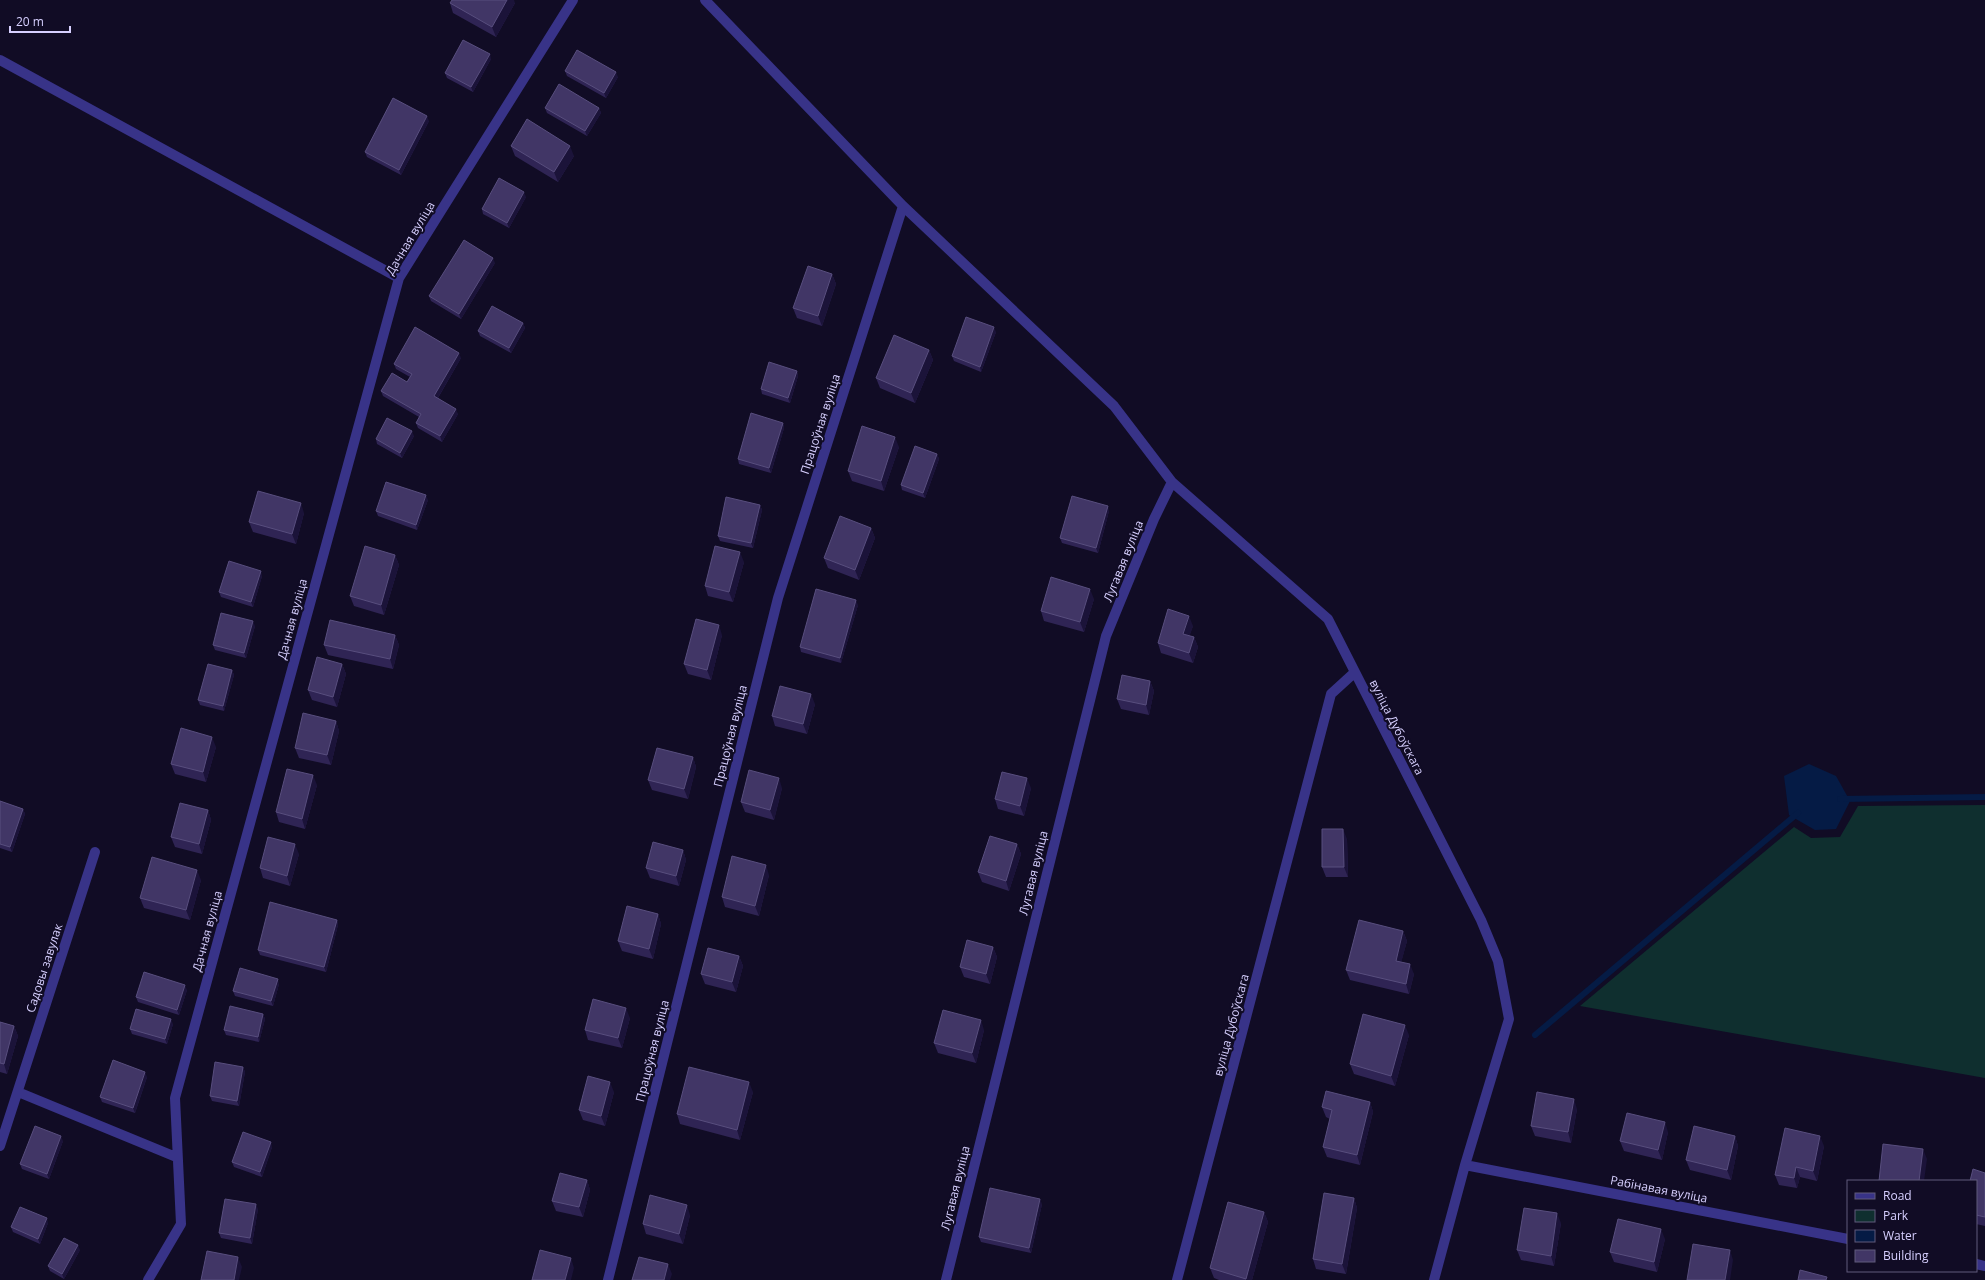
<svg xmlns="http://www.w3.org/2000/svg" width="1985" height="1280" font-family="'Open Sans',sans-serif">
	<rect width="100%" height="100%" fill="#110c25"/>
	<path fill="#0f2f2f" d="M 1985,805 L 1985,1078 L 1580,1006 L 1794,827 L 1811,838 L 1840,837 L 1858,806 Z"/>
	<path fill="#051b45" d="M 1809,764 L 1836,776 L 1850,801 L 1836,829 L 1815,830 L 1789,815 L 1784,776 Z"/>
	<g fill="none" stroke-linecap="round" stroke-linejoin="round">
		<path stroke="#051b45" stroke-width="6" d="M 1840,799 L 1985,797
			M 1535,1035 L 1798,813"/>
		<path stroke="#383388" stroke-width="10" d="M 705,0 L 903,206 L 1114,406 L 1172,482 L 1328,619 L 1481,920 L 1498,961 L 1509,1019 L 1465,1165 L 1434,1280
			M 0,60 L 399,278
			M 18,1092 L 176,1157
			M 0,1146 L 95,852
			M 1465,1165 L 1848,1239
			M 1976,1264 L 1985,1266
			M 148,1280 L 181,1224 L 175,1098 L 399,278 L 573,0
			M 608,1280 L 778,598 L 903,206
			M 946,1280 L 1106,636 L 1154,519 L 1172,482
			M 1177,1280 L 1331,694 L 1354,673"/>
	</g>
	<path fill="#2f2454" d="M 450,3 L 515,3 L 496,37 L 453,13 Z
		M 491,59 L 473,92 L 447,78 L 445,73 Z
		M 565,71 L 618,77 L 606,98 L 567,76 Z
		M 545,108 L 599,108 L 601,113 L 587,136 L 547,113 Z
		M 429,121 L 401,175 L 367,157 L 365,152 Z
		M 511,146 L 574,156 L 558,182 L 515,156 Z
		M 526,197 L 509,228 L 483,214 L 482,209 Z
		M 495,263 L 461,319 L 431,301 L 429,296 Z
		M 832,274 L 836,284 L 822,326 L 797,318 L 793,308 Z
		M 523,323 L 525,328 L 511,353 L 480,336 L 478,331 Z
		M 996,332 L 981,372 L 954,361 L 952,356 Z
		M 929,350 L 933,360 L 915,403 L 880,388 L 876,378 Z
		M 461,358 L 438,398 L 458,414 L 442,442 L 418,428 L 416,423 L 419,417 L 383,396 L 381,391 L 407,382 L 410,377 L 396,369 L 394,364 Z
		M 797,371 L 798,376 L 790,403 L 762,394 L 761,389 Z
		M 783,423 L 784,428 L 771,473 L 739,464 L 738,459 Z
		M 414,436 L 402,458 L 377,444 L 376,439 Z
		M 899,447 L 884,491 L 852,481 L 848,471 Z
		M 937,454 L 939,459 L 925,498 L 902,490 L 901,485 Z
		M 428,500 L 417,530 L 378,516 L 376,511 Z
		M 760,505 L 762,510 L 753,548 L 720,541 L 718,536 Z
		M 1109,511 L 1098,553 L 1062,543 L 1060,538 Z
		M 304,513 L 296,544 L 253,532 L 249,522 Z
		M 871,528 L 875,538 L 859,580 L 828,568 L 824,558 Z
		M 395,555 L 399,565 L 384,615 L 354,606 L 350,596 Z
		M 744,562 L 733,602 L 708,596 L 705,586 Z
		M 262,576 L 253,607 L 221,597 L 219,592 Z
		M 1094,599 L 1084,632 L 1044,621 L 1041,611 Z
		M 858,605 L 841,663 L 801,652 L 800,647 Z
		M 255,626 L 246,658 L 215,650 L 213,645 Z
		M 1193,626 L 1189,636 L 1194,637 L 1198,647 L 1193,663 L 1161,653 L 1158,643 Z
		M 395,635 L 399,645 L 393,669 L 328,655 L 324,645 Z
		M 722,635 L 711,680 L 688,674 L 684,664 Z
		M 342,664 L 346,674 L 337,707 L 312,700 L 308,690 Z
		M 232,670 L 234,675 L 224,711 L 200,705 L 198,700 Z
		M 1150,681 L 1154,691 L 1149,715 L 1121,709 L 1117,699 Z
		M 815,704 L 807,734 L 775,726 L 772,716 Z
		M 336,721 L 339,731 L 331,765 L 299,758 L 295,748 Z
		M 216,747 L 206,782 L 175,774 L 171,764 Z
		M 693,757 L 696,767 L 688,799 L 652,790 L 648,780 Z
		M 317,785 L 305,829 L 279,822 L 276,812 Z
		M 782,788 L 774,820 L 745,812 L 741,802 Z
		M 1031,788 L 1024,816 L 998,809 L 995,799 Z
		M 0,801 L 23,809 L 25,814 L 12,852 L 0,848 Z
		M 208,810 L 211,820 L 202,854 L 175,847 L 171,837 Z
		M 1347,839 L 1348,877 L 1326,877 L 1322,867 Z
		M 1017,844 L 1021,854 L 1009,891 L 982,882 L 978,872 Z
		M 683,850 L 686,860 L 679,886 L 650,878 L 646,868 Z
		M 299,854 L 290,886 L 263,878 L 260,868 Z
		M 769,875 L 759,916 L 725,907 L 722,897 Z
		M 201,880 L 190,920 L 144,908 L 140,898 Z
		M 658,914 L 661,924 L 653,959 L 622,951 L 618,941 Z
		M 337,920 L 338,925 L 326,972 L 260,955 L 258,950 Z
		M 1403,931 L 1407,941 L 1401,962 L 1414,974 L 1409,994 L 1350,980 L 1346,970 Z
		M 993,947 L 997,957 L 990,984 L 964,977 L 960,967 Z
		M 739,956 L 743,966 L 736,992 L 705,984 L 701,974 Z
		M 279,984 L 273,1006 L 235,996 L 233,991 Z
		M 187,990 L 179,1015 L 138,1002 L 136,997 Z
		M 263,1014 L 265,1019 L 259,1042 L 226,1035 L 224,1030 Z
		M 630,1018 L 622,1048 L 588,1040 L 585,1030 Z
		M 0,1022 L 14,1026 L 18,1036 L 7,1074 L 0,1072 Z
		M 173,1024 L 167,1044 L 132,1034 L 130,1029 Z
		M 984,1030 L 976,1063 L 938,1053 L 934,1043 Z
		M 1409,1035 L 1395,1086 L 1354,1074 L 1350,1064 Z
		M 243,1067 L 245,1072 L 239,1106 L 212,1101 L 210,1096 Z
		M 147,1077 L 135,1113 L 102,1102 L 100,1097 Z
		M 614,1092 L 605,1126 L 583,1120 L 579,1110 Z
		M 753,1092 L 740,1140 L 680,1124 L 677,1114 Z
		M 1370,1102 L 1373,1112 L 1360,1165 L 1327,1157 L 1323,1147 L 1330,1119 L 1326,1117 L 1322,1107 Z
		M 1577,1109 L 1571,1143 L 1535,1136 L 1531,1126 Z
		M 1668,1132 L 1662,1160 L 1624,1151 L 1620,1141 Z
		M 1735,1136 L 1738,1146 L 1731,1180 L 1690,1170 L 1686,1160 Z
		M 63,1141 L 49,1179 L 22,1169 L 20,1164 Z
		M 1824,1146 L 1817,1181 L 1800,1177 L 1797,1188 L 1779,1185 L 1775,1175 Z
		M 272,1147 L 262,1177 L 234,1167 L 232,1162 Z
		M 1985,1173 L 1985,1226 L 1976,1224 L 1976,1181 Z
		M 587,1180 L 590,1190 L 583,1217 L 556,1211 L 552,1201 Z
		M 1354,1198 L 1357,1208 L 1346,1274 L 1316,1269 L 1313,1259 Z
		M 1042,1204 L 1031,1253 L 981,1242 L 979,1237 Z
		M 258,1209 L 252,1244 L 221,1238 L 219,1233 Z
		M 1264,1212 L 1268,1222 L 1252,1280 L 1219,1280 L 1214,1278 L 1210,1268 Z
		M 690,1215 L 683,1244 L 646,1234 L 643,1224 Z
		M 48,1223 L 40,1244 L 13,1232 L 11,1227 Z
		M 1561,1223 L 1554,1266 L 1521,1260 L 1517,1250 Z
		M 1665,1239 L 1657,1272 L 1614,1262 L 1610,1252 Z
		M 80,1250 L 64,1279 L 50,1271 L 48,1266 Z"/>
	<path fill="#1b1339" d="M 507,0 L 514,0 L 515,3 L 496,37 L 492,27 Z
		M 490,54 L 491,59 L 473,92 L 471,87 Z
		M 616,72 L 618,77 L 606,98 L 604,93 Z
		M 599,108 L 601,113 L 587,136 L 585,131 Z
		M 427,116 L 429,121 L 401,175 L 399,170 Z
		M 570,146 L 574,156 L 558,182 L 554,172 Z
		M 524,192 L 526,197 L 509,228 L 507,223 Z
		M 493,258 L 495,263 L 461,319 L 459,314 Z
		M 832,274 L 836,284 L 822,326 L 818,316 Z
		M 523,323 L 525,328 L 511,353 L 509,348 Z
		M 994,327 L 996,332 L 981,372 L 980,367 Z
		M 929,350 L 933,360 L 915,403 L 911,393 Z
		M 459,353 L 461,358 L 436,401 L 434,396 Z
		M 797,371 L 798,376 L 790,403 L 788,398 Z
		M 456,409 L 458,414 L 442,442 L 440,436 Z
		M 783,423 L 784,428 L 771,473 L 769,468 Z
		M 412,431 L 414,436 L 402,458 L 400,453 Z
		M 895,437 L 899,447 L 884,491 L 881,481 Z
		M 937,454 L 939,459 L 925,498 L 923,493 Z
		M 426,495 L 428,500 L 417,530 L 416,525 Z
		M 301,503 L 304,513 L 296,544 L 292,534 Z
		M 760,505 L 762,510 L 753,548 L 751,543 Z
		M 1108,506 L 1109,511 L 1098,553 L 1096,548 Z
		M 871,528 L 875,538 L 859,580 L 855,570 Z
		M 740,552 L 744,562 L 733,602 L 729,592 Z
		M 395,555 L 399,565 L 384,615 L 381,605 Z
		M 261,571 L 262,576 L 253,607 L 251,602 Z
		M 1090,589 L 1094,599 L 1084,632 L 1080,622 Z
		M 856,600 L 858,605 L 841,663 L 840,658 Z
		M 1189,616 L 1193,626 L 1187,644 L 1183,634 Z
		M 253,621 L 255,626 L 246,658 L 244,653 Z
		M 719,625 L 722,635 L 711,680 L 707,670 Z
		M 395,635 L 399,645 L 393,669 L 390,659 Z
		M 1194,637 L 1198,647 L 1193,663 L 1189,653 Z
		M 342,664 L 346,674 L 337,707 L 333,697 Z
		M 232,670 L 234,675 L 224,711 L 223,706 Z
		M 1150,681 L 1154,691 L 1149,715 L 1146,705 Z
		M 811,694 L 815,704 L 807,734 L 803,724 Z
		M 336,721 L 339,731 L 331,765 L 327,755 Z
		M 212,737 L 216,747 L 206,782 L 203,772 Z
		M 693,757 L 696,767 L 688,799 L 684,789 Z
		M 313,775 L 317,785 L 305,829 L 302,819 Z
		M 779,778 L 782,788 L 774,820 L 770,810 Z
		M 1027,778 L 1031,788 L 1024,816 L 1020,806 Z
		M 23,809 L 25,814 L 12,852 L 10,847 Z
		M 208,810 L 211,820 L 202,854 L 199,844 Z
		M 1343,829 L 1347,839 L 1348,877 L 1344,867 Z
		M 295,844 L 299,854 L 290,886 L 287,876 Z
		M 1017,844 L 1021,854 L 1009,891 L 1006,881 Z
		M 683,850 L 686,860 L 679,886 L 676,876 Z
		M 766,865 L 769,875 L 759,916 L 755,906 Z
		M 197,870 L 201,880 L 190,920 L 186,910 Z
		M 658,914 L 661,924 L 653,959 L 649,949 Z
		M 337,920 L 338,925 L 326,972 L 324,967 Z
		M 1403,931 L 1407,941 L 1399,971 L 1396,961 Z
		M 993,947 L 997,957 L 990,984 L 986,974 Z
		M 739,956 L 743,966 L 736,992 L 732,982 Z
		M 1410,964 L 1414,974 L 1409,994 L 1406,984 Z
		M 278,979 L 279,984 L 273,1006 L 271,1001 Z
		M 185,985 L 187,990 L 179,1015 L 177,1010 Z
		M 626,1008 L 630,1018 L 622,1048 L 618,1038 Z
		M 263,1014 L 265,1019 L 259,1042 L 258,1037 Z
		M 171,1019 L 173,1024 L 167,1044 L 165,1039 Z
		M 981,1020 L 984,1030 L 976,1063 L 972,1053 Z
		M 1405,1025 L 1409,1035 L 1395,1086 L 1391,1076 Z
		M 14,1026 L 18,1036 L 7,1074 L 4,1064 Z
		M 243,1067 L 245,1072 L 239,1106 L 237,1101 Z
		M 145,1072 L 147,1077 L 135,1113 L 133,1108 Z
		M 610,1082 L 614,1092 L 605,1126 L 601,1116 Z
		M 749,1082 L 753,1092 L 740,1140 L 737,1130 Z
		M 1574,1099 L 1577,1109 L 1571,1143 L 1568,1132 Z
		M 1370,1102 L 1373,1112 L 1360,1165 L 1357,1155 Z
		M 1665,1122 L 1668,1132 L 1662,1160 L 1658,1150 Z
		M 61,1136 L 63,1141 L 49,1179 L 47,1174 Z
		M 1735,1136 L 1738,1146 L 1731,1180 L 1727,1170 Z
		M 1820,1136 L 1824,1146 L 1817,1181 L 1813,1171 Z
		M 271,1142 L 272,1147 L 262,1177 L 260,1172 Z
		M 1923,1149 L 1927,1159 L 1924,1181 L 1919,1181 Z
		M 1796,1167 L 1800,1177 L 1797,1188 L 1794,1178 Z
		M 587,1180 L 590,1190 L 583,1217 L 579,1207 Z
		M 1354,1198 L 1357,1208 L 1346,1274 L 1342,1264 Z
		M 1040,1199 L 1042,1204 L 1031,1253 L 1029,1248 Z
		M 256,1204 L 258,1209 L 252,1244 L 250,1238 Z
		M 687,1205 L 690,1215 L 683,1244 L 679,1234 Z
		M 1264,1212 L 1268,1222 L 1252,1280 L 1246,1280 L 1246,1279 Z
		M 1557,1213 L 1561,1223 L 1554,1266 L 1551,1256 Z
		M 47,1218 L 48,1223 L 40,1244 L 38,1239 Z
		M 1661,1229 L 1665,1239 L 1657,1272 L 1654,1262 Z
		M 78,1245 L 80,1250 L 64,1279 L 62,1274 Z
		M 1730,1250 L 1733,1260 L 1730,1280 L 1725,1280 Z
		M 238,1257 L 242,1267 L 239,1280 L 234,1280 Z
		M 571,1258 L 574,1268 L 571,1280 L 565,1280 Z
		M 668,1264 L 672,1274 L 670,1280 L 664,1280 Z"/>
	<path fill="#413666" stroke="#584e7e" d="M 452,0 L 507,0 L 492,27 L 450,3 Z
		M 463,40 L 490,54 L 471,87 L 445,73 Z
		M 577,50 L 616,72 L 604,93 L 565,71 Z
		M 559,84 L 599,108 L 585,131 L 545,108 Z
		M 393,98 L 427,116 L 399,170 L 365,152 Z
		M 527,119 L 570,146 L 554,172 L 511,146 Z
		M 499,178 L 524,192 L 507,223 L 482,209 Z
		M 464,240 L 493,258 L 459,314 L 429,296 Z
		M 808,266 L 832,274 L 818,316 L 793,308 Z
		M 492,306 L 523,323 L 509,348 L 478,331 Z
		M 966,317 L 994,327 L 980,367 L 952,356 Z
		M 415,327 L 459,353 L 434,396 L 456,409 L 440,436 L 416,423 L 421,414 L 381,391 L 392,373 L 407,382 L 412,374 L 394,364 Z
		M 894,335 L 929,350 L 911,393 L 876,378 Z
		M 769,362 L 797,371 L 788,398 L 761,389 Z
		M 751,413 L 783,423 L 769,468 L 738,459 Z
		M 387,418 L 412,431 L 400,453 L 376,439 Z
		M 862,426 L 895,437 L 881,481 L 848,471 Z
		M 915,446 L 937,454 L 923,493 L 901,485 Z
		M 386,482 L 426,495 L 416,525 L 376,511 Z
		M 258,491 L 301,503 L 292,534 L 249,522 Z
		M 1072,496 L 1108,506 L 1096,548 L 1060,538 Z
		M 726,497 L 760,505 L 751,543 L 718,536 Z
		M 840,516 L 871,528 L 855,570 L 824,558 Z
		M 365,546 L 395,555 L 381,605 L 350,596 Z
		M 715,546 L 740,552 L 729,592 L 705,586 Z
		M 229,561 L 261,571 L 251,602 L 219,592 Z
		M 1051,577 L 1090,589 L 1080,622 L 1041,611 Z
		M 816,589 L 856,600 L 840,658 L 800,647 Z
		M 1168,609 L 1189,616 L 1183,634 L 1194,637 L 1189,653 L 1158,643 Z
		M 221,613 L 253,621 L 244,653 L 213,645 Z
		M 696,619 L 719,625 L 707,670 L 684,664 Z
		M 330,620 L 395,635 L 390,659 L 324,645 Z
		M 317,657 L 342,664 L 333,697 L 308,690 Z
		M 208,664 L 232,670 L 223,706 L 198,700 Z
		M 1122,675 L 1150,681 L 1146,705 L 1117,699 Z
		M 780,686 L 811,694 L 803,724 L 772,716 Z
		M 303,713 L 336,721 L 327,755 L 295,748 Z
		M 181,728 L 212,737 L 203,772 L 171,764 Z
		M 657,748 L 693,757 L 684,789 L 648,780 Z
		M 287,769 L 313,775 L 302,819 L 276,812 Z
		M 749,770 L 779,778 L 770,810 L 741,802 Z
		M 1002,772 L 1027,778 L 1020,806 L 995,799 Z
		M 0,801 L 23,809 L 10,847 L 0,844 Z
		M 180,803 L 208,810 L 199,844 L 171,837 Z
		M 1322,829 L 1343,829 L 1344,867 L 1322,867 Z
		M 990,836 L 1017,844 L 1006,881 L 978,872 Z
		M 268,837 L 295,844 L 287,876 L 260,868 Z
		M 653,842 L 683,850 L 676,876 L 646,868 Z
		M 732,856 L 766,865 L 755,906 L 722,897 Z
		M 152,857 L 197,870 L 186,910 L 140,898 Z
		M 270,902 L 337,920 L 324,967 L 258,950 Z
		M 627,906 L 658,914 L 649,949 L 618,941 Z
		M 1359,920 L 1403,931 L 1396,961 L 1410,964 L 1406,984 L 1346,970 Z
		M 967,940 L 993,947 L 986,974 L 960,967 Z
		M 708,948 L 739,956 L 732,982 L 701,974 Z
		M 240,968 L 278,979 L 271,1001 L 233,991 Z
		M 144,972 L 185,985 L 177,1010 L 136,997 Z
		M 593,999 L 626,1008 L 618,1038 L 585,1030 Z
		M 230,1006 L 263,1014 L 258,1037 L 224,1030 Z
		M 136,1009 L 171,1019 L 165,1039 L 130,1029 Z
		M 943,1010 L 981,1020 L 972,1053 L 934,1043 Z
		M 1363,1014 L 1405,1025 L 1391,1076 L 1350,1064 Z
		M 0,1022 L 14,1026 L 4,1064 L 0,1063 Z
		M 113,1060 L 145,1072 L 133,1108 L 100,1097 Z
		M 215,1062 L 243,1067 L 237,1101 L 210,1096 Z
		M 689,1067 L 749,1082 L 737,1130 L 677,1114 Z
		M 588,1076 L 610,1082 L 601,1116 L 579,1110 Z
		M 1326,1091 L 1370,1102 L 1357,1155 L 1323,1147 L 1332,1110 L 1322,1107 Z
		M 1537,1092 L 1574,1099 L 1568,1132 L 1531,1126 Z
		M 1627,1113 L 1665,1122 L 1658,1150 L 1620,1141 Z
		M 35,1126 L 61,1136 L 47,1174 L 20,1164 Z
		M 1694,1126 L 1735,1136 L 1727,1170 L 1686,1160 Z
		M 1785,1128 L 1820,1136 L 1813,1171 L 1796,1167 L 1794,1178 L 1775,1175 Z
		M 243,1132 L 271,1142 L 260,1172 L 232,1162 Z
		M 1883,1144 L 1923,1149 L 1919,1181 L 1879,1181 Z
		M 1973,1169 L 1985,1173 L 1985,1217 L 1976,1215 L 1976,1181 L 1970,1181 Z
		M 560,1173 L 587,1180 L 579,1207 L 552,1201 Z
		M 990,1188 L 1040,1199 L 1029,1248 L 979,1237 Z
		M 1324,1193 L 1354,1198 L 1342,1264 L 1313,1259 Z
		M 650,1195 L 687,1205 L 679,1234 L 643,1224 Z
		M 225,1199 L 256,1204 L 250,1238 L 219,1233 Z
		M 1228,1202 L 1264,1212 L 1246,1279 L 1210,1268 Z
		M 20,1207 L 47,1218 L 38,1239 L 11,1227 Z
		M 1524,1208 L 1557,1213 L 1551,1256 L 1517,1250 Z
		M 1618,1219 L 1661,1229 L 1654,1262 L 1610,1252 Z
		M 64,1238 L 78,1245 L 62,1274 L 48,1266 Z
		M 1693,1244 L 1730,1250 L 1725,1280 L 1687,1280 Z
		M 540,1250 L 571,1258 L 565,1280 L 532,1280 Z
		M 207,1251 L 238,1257 L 234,1280 L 201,1280 Z
		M 639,1257 L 668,1264 L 664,1280 L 632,1280 Z
		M 1800,1270 L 1827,1277 L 1826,1280 L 1798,1280 Z"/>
	<g text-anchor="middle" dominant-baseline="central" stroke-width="4" stroke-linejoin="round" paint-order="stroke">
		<g font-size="12" fill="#d7d0ff" stroke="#110c25">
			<text transform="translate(410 238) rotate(-59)">Дачная вуліца</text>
			<text transform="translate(820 424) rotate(-72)">Працоўная вуліца</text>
			<text transform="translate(1123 561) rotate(-68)">Лугавая вуліца</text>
			<text transform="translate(292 619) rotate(-75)">Дачная вуліца</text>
			<text transform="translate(1397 727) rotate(63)">вуліца Дубоўскага</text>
			<text transform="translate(730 736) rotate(-76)">Працоўная вуліца</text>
			<text transform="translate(1033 873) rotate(-76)">Лугавая вуліца</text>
			<text transform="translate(207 931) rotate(-75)">Дачная вуліца</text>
			<text transform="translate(44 968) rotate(-72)">Садовы завулак</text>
			<text transform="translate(1231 1025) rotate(-75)">вуліца Дубоўскага</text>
			<text transform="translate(652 1051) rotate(-76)">Працоўная вуліца</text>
			<text transform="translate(955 1188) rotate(-76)">Лугавая вуліца</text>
			<text transform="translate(1659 1189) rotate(11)">Рабінавая вуліца</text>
		</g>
	</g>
	<rect x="1847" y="1180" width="130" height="92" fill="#110c25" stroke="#605a7c"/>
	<rect x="1855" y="1193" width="20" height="6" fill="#383388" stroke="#605a7c"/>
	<text x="1883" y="1200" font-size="12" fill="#d7d0ff">Road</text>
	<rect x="1855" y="1210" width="20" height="12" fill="#0f2f2f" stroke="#605a7c"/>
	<text x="1883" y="1220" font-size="12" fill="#d7d0ff">Park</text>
	<rect x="1855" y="1230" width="20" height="12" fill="#051b45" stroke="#605a7c"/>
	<text x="1883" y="1240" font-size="12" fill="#d7d0ff">Water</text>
	<rect x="1855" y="1250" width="20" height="12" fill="#413666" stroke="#605a7c"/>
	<text x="1883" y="1260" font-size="12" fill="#d7d0ff">Building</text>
	<path d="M10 26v6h60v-6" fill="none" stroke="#d7d0ff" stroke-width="2"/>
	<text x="16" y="26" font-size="12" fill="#d7d0ff" stroke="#110c25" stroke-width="3" paint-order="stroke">20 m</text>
</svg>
